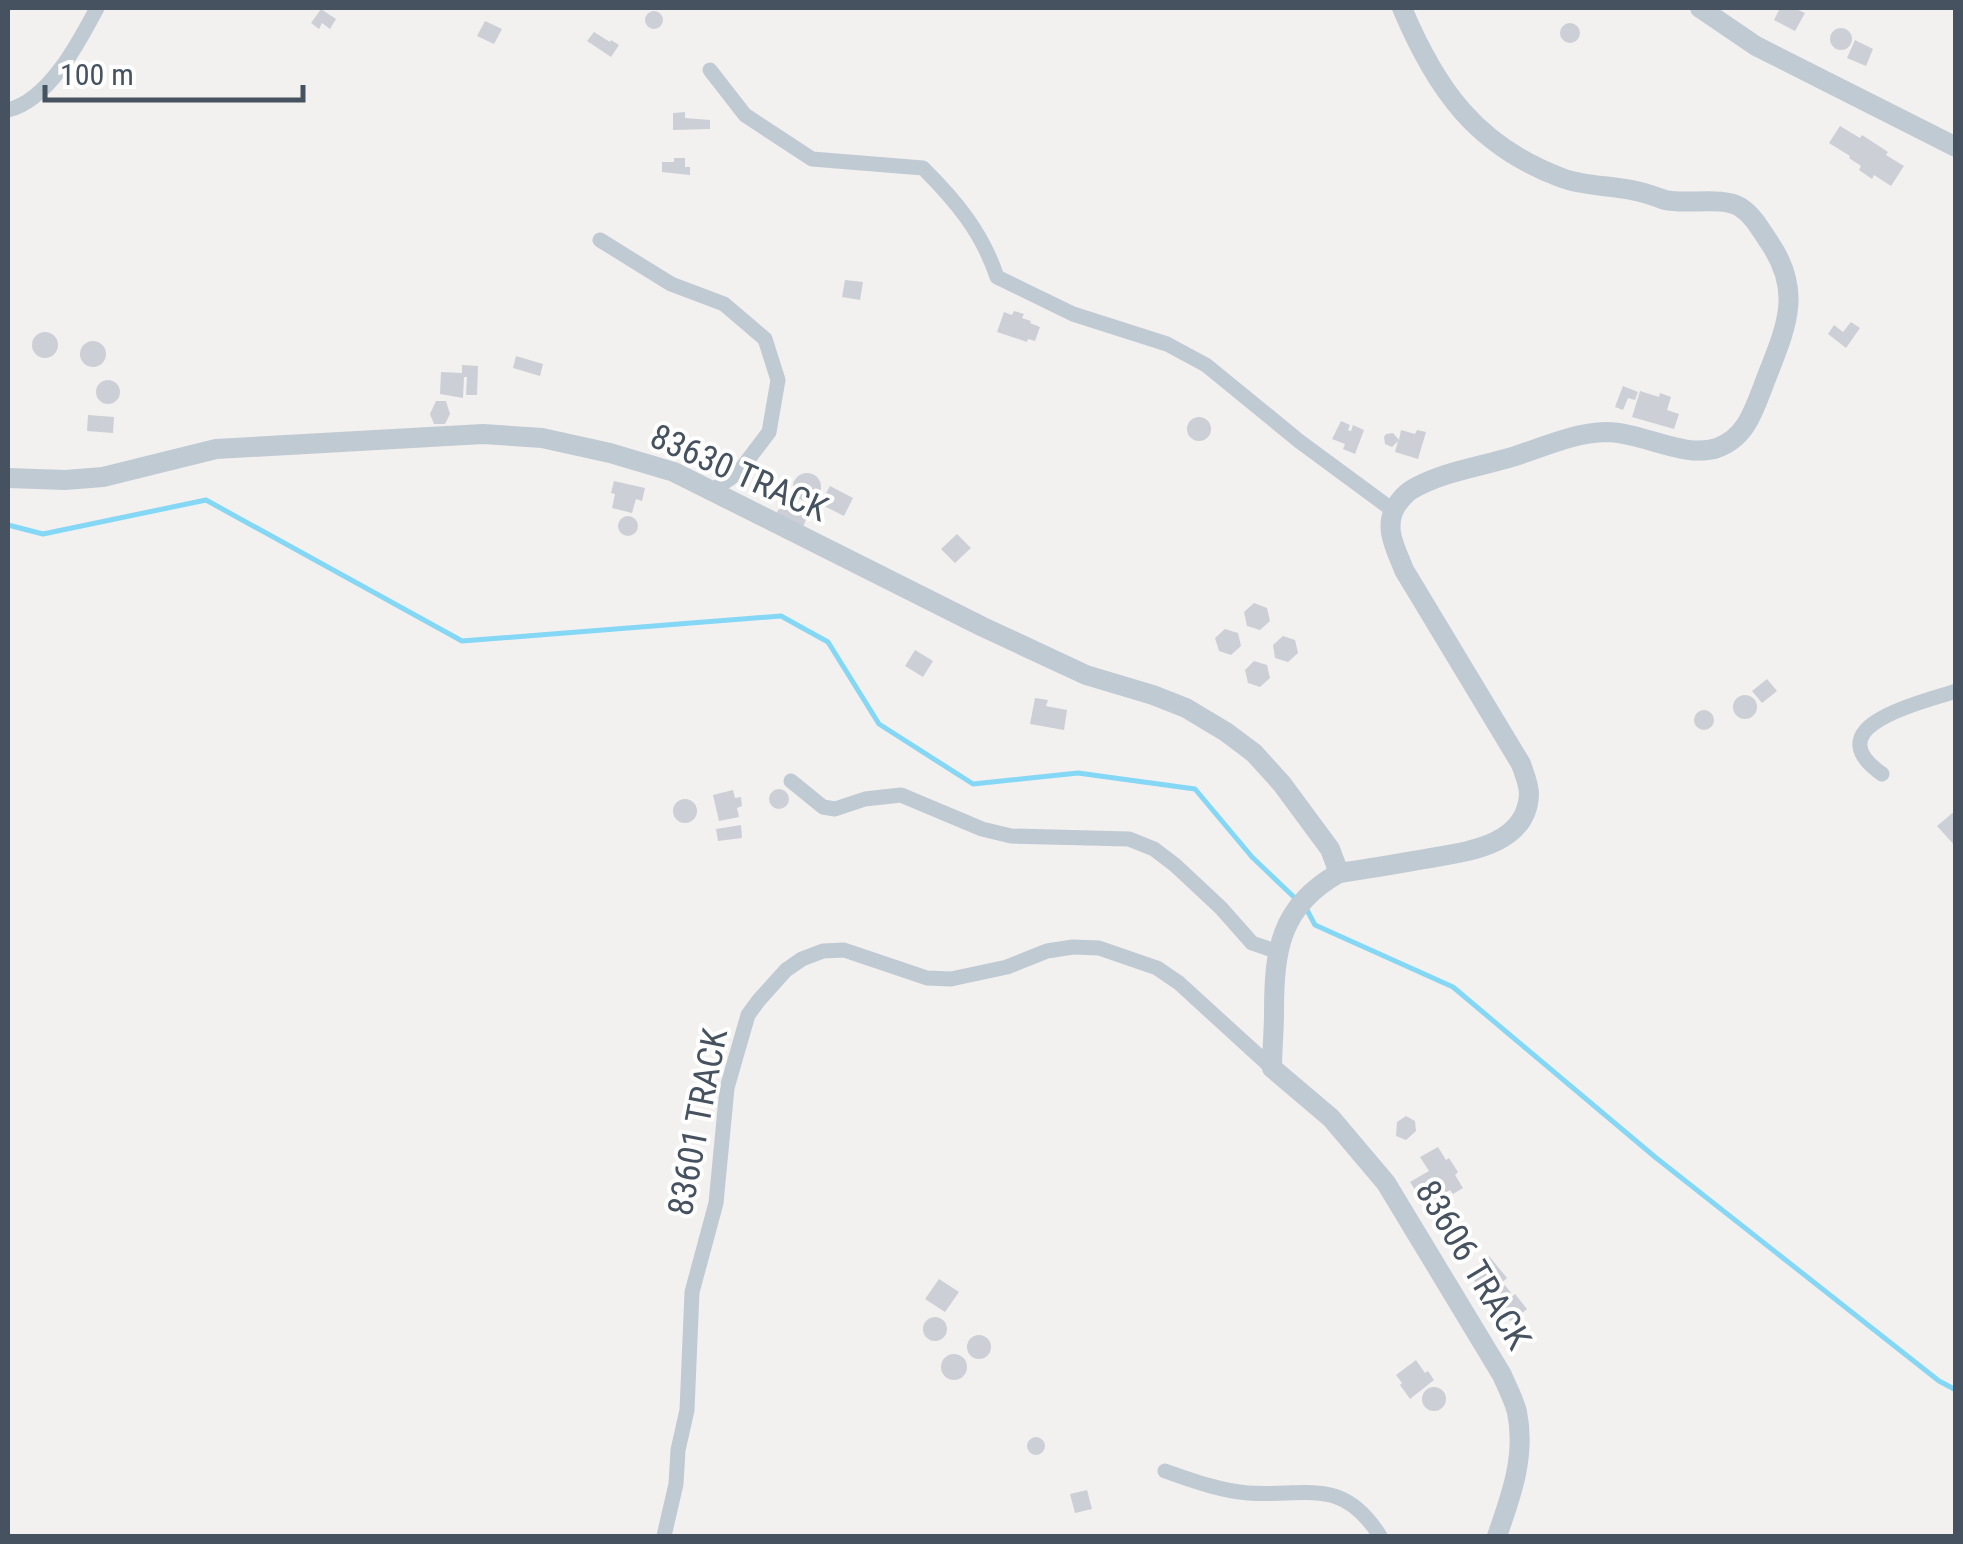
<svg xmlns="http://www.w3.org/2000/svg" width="1963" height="1544" font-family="'Roboto Condensed',sans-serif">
	<rect width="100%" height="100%" fill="#f3f0f0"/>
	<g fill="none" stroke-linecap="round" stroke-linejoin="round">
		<path stroke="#84d7f5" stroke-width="5" d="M 8,525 L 43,534 L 206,500 L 462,641 L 781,616 L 828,642 L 879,724 L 973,784 L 1078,773 L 1195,789 L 1252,857 L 1297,900
			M 1307,910 L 1315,925 L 1453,987 L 1655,1157 L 1939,1381 L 1956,1390"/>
	</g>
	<path fill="#cccfd6" d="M 1780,8 L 1794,8 L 1805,13 L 1795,31 L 1774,20 Z
		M 321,9 L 336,19 L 330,29 L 322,23 L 319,29 L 311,23 Z
		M645 20a9 9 0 1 1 18 0a9 9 0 1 1-18 0Z
		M 485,21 L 502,29 L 494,44 L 477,36 Z
		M1560 33a10 10 0 1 1 20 0a10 10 0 1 1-20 0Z
		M1830 39a11 11 0 1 1 22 0a11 11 0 1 1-22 0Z
		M 594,32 L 610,42 L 611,40 L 619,45 L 611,57 L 587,41 Z
		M 1855,40 L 1873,49 L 1866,66 L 1847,58 Z
		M 685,112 L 685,118 L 710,120 L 710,129 L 673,130 L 673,113 Z
		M 1840,126 L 1860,138 L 1862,135 L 1888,152 L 1886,155 L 1904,166 L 1891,186 L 1874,175 L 1872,179 L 1859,170 L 1861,166 L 1849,158 L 1850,156 L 1829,143 Z
		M 674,158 L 685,158 L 685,167 L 690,167 L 690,175 L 662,172 L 662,162 L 674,162 Z
		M 845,280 L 863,282 L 860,300 L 842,297 Z
		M 1014,311 L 1024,314 L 1022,318 L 1031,321 L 1030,323 L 1040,327 L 1035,341 L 1028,339 L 1027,342 L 997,332 L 1004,312 L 1012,315 Z
		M 1851,322 L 1860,328 L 1846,348 L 1828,334 L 1834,325 L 1843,332 Z
		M32 345a13 13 0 1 1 26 0a13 13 0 1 1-26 0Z
		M80 354a13 13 0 1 1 26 0a13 13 0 1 1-26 0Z
		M 516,356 L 543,364 L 540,376 L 513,368 Z
		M 462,365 L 478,366 L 477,395 L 466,395 L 467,377 L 464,377 L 463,398 L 440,394 L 441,372 L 462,373 Z
		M96 392a12 12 0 1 1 24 0a12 12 0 1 1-24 0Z
		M 1623,386 L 1638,392 L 1635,400 L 1628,398 L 1623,410 L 1615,407 Z
		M 1640,391 L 1659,397 L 1660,393 L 1671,397 L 1667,410 L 1679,414 L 1674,429 L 1632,417 Z
		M 436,401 L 446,401 L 450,414 L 445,424 L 434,424 L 430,414 Z
		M 88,415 L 114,417 L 113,433 L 87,431 Z
		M1187 429a12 12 0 1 1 24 0a12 12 0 1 1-24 0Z
		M 1341,421 L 1350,425 L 1348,430 L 1351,431 L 1353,425 L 1364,430 L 1355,454 L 1343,449 L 1345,444 L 1332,439 Z
		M 1401,430 L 1415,434 L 1417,430 L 1426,432 L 1418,459 L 1395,452 L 1398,441 L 1392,447 L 1385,444 L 1384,437 L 1386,434 L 1393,433 L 1399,440 Z
		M793 487a14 14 0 1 1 28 0a14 14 0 1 1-28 0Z
		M 614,481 L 645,488 L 642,501 L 636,499 L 632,513 L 612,508 L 615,494 L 611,493 Z
		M 830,486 L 853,498 L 844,516 L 820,504 Z
		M 786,506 L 807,517 L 802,530 L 776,515 L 778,510 Z
		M618 526a10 10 0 1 1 20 0a10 10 0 1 1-20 0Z
		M 957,534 L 971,548 L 955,563 L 941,549 Z
		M 1254,603 L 1267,608 L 1270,621 L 1260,630 L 1247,626 L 1244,612 Z
		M 1225,629 L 1238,633 L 1241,646 L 1231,655 L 1219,651 L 1215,638 Z
		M 1283,636 L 1295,640 L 1298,653 L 1288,662 L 1275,658 L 1273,645 Z
		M 915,650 L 933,661 L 923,677 L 905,666 Z
		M 1254,661 L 1267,665 L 1270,678 L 1260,687 L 1248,683 L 1245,670 Z
		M 1767,679 L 1777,691 L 1762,703 L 1752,691 Z
		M1733 707a12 12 0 1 1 24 0a12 12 0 1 1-24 0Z
		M 1035,698 L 1048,700 L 1046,706 L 1067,710 L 1064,730 L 1030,724 Z
		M1694 720a10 10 0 1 1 20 0a10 10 0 1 1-20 0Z
		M769 799a10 10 0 1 1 20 0a10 10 0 1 1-20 0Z
		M 733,790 L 735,798 L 741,797 L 742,806 L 737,808 L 739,817 L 719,821 L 713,795 Z
		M673 811a12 12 0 1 1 24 0a12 12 0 1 1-24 0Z
		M 1956,810 L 1956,847 L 1937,826 Z
		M 741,825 L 742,838 L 718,841 L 716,829 Z
		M 1406,1116 L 1415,1121 L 1416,1131 L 1406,1140 L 1396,1136 L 1397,1122 Z
		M 1438,1147 L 1446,1160 L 1449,1158 L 1458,1172 L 1455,1175 L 1463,1188 L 1453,1194 L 1450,1190 L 1435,1199 L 1434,1197 L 1430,1199 L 1426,1191 L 1419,1196 L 1410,1182 L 1429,1171 L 1420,1157 Z
		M 1489,1256 L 1507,1278 L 1497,1287 L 1499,1290 L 1505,1285 L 1511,1293 L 1506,1298 L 1508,1300 L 1515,1294 L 1527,1309 L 1511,1322 L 1501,1309 L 1495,1313 L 1486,1302 L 1483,1296 L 1484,1295 L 1472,1277 L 1477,1273 L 1473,1269 Z
		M 939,1279 L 959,1292 L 945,1312 L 925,1299 Z
		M923 1329a12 12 0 1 1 24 0a12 12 0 1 1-24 0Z
		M967 1347a12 12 0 1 1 24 0a12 12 0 1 1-24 0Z
		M941 1367a13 13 0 1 1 26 0a13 13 0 1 1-26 0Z
		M 1416,1360 L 1425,1373 L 1428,1371 L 1434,1380 L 1410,1399 L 1400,1385 L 1402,1383 L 1396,1375 Z
		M1422 1399a12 12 0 1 1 24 0a12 12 0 1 1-24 0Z
		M1027 1446a9 9 0 1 1 18 0a9 9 0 1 1-18 0Z
		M 1087,1490 L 1092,1509 L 1075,1513 L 1070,1494 Z"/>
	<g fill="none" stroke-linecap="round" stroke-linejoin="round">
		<path stroke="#c0cad3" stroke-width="15" d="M 710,70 L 745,115 L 812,159 L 923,168 C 956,201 982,232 997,277 L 1073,314 L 1167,344 L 1206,365 L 1299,441 L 1394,511
			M 8,110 C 49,100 79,42 97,8
			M 600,240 L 671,284 L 724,304 L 765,339 L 778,380 L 769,432 L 738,473 L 713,490
			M 1882,774 C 1814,726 1921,703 1956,691
			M 791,781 L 823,807 L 835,809 L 865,799 L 901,795 L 982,829 L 1011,836 L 1129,839 L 1154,849 L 1175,865 L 1221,908 L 1252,943 L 1278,952
			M 1165,1471 C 1191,1480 1220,1491 1248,1493 C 1307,1497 1342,1476 1380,1536
			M 664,1536 L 676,1484 L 678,1450 L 687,1410 L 692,1292 L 716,1203 L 727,1088 L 748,1015 L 759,1000 L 786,970 L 802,959 L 823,951 L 844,950 L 927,978 L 951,979 L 1007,967 L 1047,951 L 1073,947 L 1099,948 L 1157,968 L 1179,983 L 1272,1068"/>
		<path stroke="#c0cad3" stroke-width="20" d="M 1402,8 C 1436,89 1476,146 1562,178 C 1586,187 1612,185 1636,191 C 1646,193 1656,197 1665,200 C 1687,205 1722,196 1740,207 C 1753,215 1761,230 1769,242 C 1805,294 1784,331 1764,384 C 1754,410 1746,438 1717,448 C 1684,459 1642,432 1606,432 C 1572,433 1544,447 1512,457 C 1479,467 1441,472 1411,490 C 1405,494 1400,500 1396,506 C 1383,528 1396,549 1404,570 L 1521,764 C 1524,773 1529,784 1529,794 C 1527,847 1463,852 1425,859 C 1396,864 1368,869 1339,873 C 1280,906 1274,950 1274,1013 C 1274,1031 1272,1050 1272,1068 L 1331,1118 L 1386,1183 L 1502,1375 C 1507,1387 1514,1400 1517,1412 C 1526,1456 1511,1496 1497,1536
			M 1700,8 L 1756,46 L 1956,147
			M 8,478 L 65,480 L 103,477 L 216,449 L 483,434 L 542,438 L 610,453 L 674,472 L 983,627 L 1086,675 L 1153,695 L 1186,708 L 1226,732 L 1254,753 L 1282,784 L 1330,849 L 1339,873"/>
	</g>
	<g text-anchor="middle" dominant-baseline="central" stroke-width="8" stroke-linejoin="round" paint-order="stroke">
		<g font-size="35" fill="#465260" stroke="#fff">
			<text transform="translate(739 473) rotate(24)">83630 TRACK</text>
			<text transform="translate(698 1122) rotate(-79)">83601 TRACK</text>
			<text transform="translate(1473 1265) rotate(59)">83606 TRACK</text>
		</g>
	</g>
	<rect width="1963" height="1544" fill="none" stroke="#465260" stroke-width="20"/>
	<path d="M45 85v15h258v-15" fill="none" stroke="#465260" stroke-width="5"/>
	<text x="60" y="85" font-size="30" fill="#465260" stroke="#ffffff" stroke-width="8" paint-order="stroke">100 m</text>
</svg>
